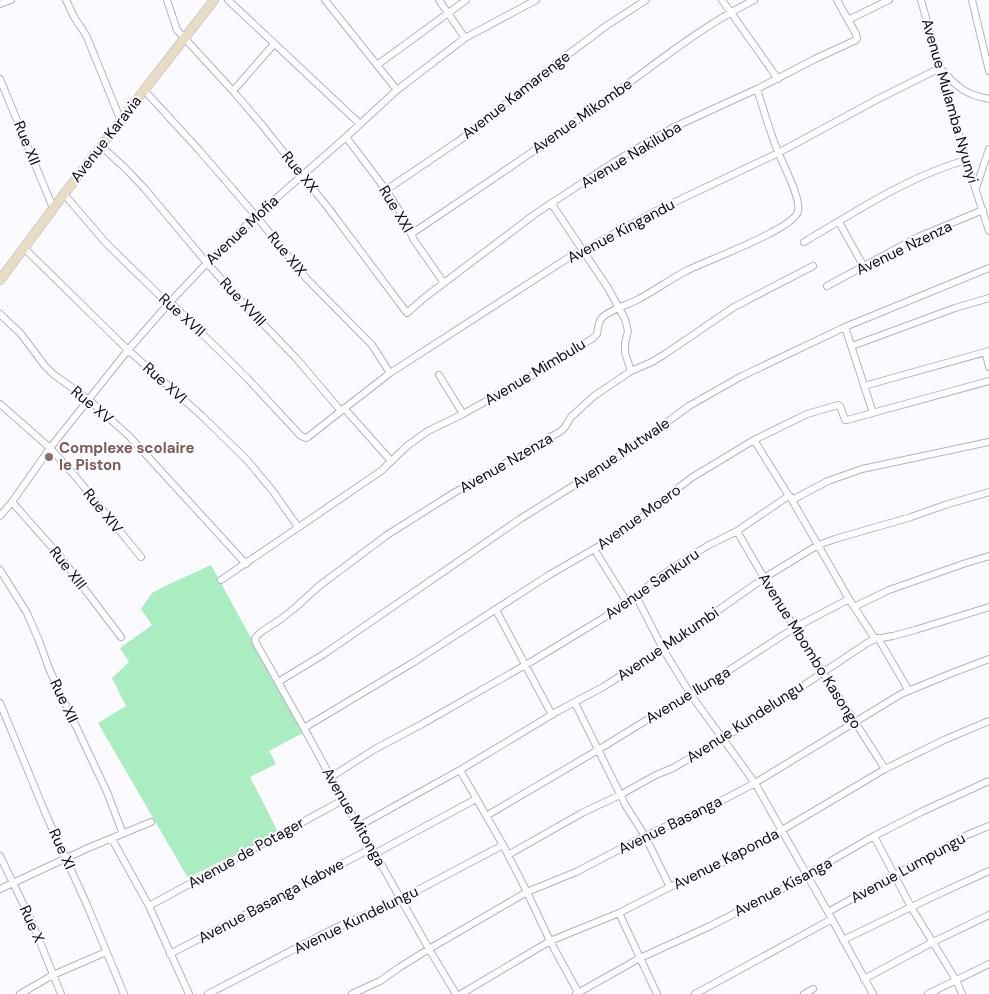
<svg xmlns="http://www.w3.org/2000/svg" width="989" height="994" font-family="'DM Sans',sans-serif">
	<rect width="100%" height="100%" fill="#fbfafe"/>
	<path fill="#aaedc0" d="M 211,565 L 303,733 L 269,751 L 276,764 L 250,777 L 278,832 L 188,878 L 98,723 L 126,706 L 112,678 L 129,662 L 120,648 L 152,625 L 141,609 L 152,593 L 165,586 Z"/>
	<g fill="none" stroke-linecap="round" stroke-linejoin="round">
		<defs>
			<path id="street" d="M 66,0 L 74,17 L 86,35 L 121,121
				M 167,0 L 177,30 L 233,91 L 262,125 L 329,209 L 407,313 L 424,298 L 535,214 L 614,162 L 672,128 L 757,89 L 815,59 L 856,40 L 857,38 L 856,34 L 837,0
				M 228,0 L 360,124
				M 325,0 L 397,90
				M 439,0 L 465,38
				M 722,0 L 778,79
				M 921,0 L 966,160 L 989,231
				M 972,0 L 989,71
				M 0,4 L 11,0
				M 848,20 L 889,0
				M 377,65 L 466,0
				M 0,79 L 53,208
				M 144,90 L 199,150 L 256,216 L 306,278 L 372,345 L 390,373
				M 233,91 L 274,44
				M 346,137 L 386,190 L 400,212 L 414,240 L 444,283
				M 101,146 L 126,169 L 145,189 L 207,263 L 241,301 L 296,358 L 341,411 L 390,373 L 568,258 L 584,250 L 656,211 L 778,153 L 878,99 L 940,68 C 949,77 957,88 969,93 C 975,96 982,97 989,99
				M 976,188 L 989,149
				M 386,190 L 460,140 L 554,65 L 606,26 L 646,0
				M 64,194 L 105,242 L 162,298 L 170,302 L 247,378 L 301,436 L 306,438 L 308,437 L 341,411
				M 551,203 L 608,288 L 625,319 L 628,331 L 625,343 L 625,353 L 631,371
				M 839,222 L 864,267
				M 411,234 C 472,193 534,152 593,109 C 646,72 696,29 754,0
				M 804,242 C 857,211 907,177 966,160
				M 24,248 L 128,350 L 202,416 L 247,460 L 272,490 L 298,527
				M 827,286 L 918,237 L 983,210
				M 0,314 L 21,334 L 45,366 L 53,374 L 89,400 L 129,436 L 246,564
				M 845,327 L 873,413
				M 852,346 L 955,308 L 989,298
				M 984,353 L 986,354 L 989,367
				M 439,375 L 463,414
				M 864,386 L 989,351
				M 0,404 L 50,448 L 75,476 L 141,557
				M 344,408 L 391,461
				M 754,440 L 789,496
				M 792,500 L 828,481 L 862,469 L 989,442
				M 792,500 L 849,599
				M 12,502 L 58,554 L 121,637
				M 0,516 L 12,502 L 50,448 L 128,350 L 170,302 L 207,263 L 256,216 L 346,137 L 397,90 L 465,38 L 536,0
				M 737,531 C 783,613 835,690 885,769
				M 594,549 L 627,602
				M 0,570 L 27,613 L 39,641 L 50,671 L 107,792 L 123,834
				M 221,580 L 381,471 L 407,446 L 428,431 L 463,414 L 556,362 L 593,338 L 597,334 C 598,329 598,323 601,319 C 607,311 627,305 637,300 C 654,291 669,280 686,271 C 705,261 795,229 798,211 C 801,198 784,167 779,154 C 770,133 764,111 757,89
				M 636,596 L 663,649 L 691,695 L 755,783 L 828,912 L 873,994
				M 854,607 L 889,590 L 966,563 L 989,556
				M 496,610 L 552,715
				M 878,638 L 909,691
				M 278,682 L 324,654 L 520,519 L 581,481 L 630,449 L 689,406 L 740,377 L 845,327 L 989,268
				M 0,703 L 47,817 L 87,905 L 124,994
				M 575,703 L 626,806 L 645,836 L 670,887
				M 304,728 L 414,662 L 549,575 L 601,545 L 634,523 L 691,478 L 754,440 L 807,414 L 838,405 L 840,406 L 845,420 L 847,420 L 989,381
				M 460,770 L 503,845 L 527,892 L 550,941 L 579,994
				M 331,777 L 375,749 L 424,723 L 534,660 L 605,617 L 636,596 L 654,581 L 668,571 L 707,546 L 737,531 L 787,497 L 790,496 L 792,500
				M 486,816 L 598,750 L 645,721 L 691,695 L 794,628 L 849,599 L 875,639
				M 359,826 L 460,770 L 558,711 L 603,687 L 663,649 L 764,578 L 818,545 L 835,539 L 911,517 L 945,505 L 989,492
				M 874,836 L 911,907 L 956,980 L 962,994
				M 112,839 L 149,906 L 189,994
				M 376,853 L 476,799
				M 508,855 L 582,813 L 620,795 L 656,775 L 673,768 L 723,739 L 867,643 L 875,639 L 893,636 L 915,630 L 989,607
				M 0,856 L 31,920 L 61,994
				M 0,889 L 88,848 L 151,822
				M 149,906 L 343,800
				M 828,912 L 967,835 L 989,826
				M 619,913 L 657,994
				M 843,940 L 930,898 L 989,871
				M 170,954 L 372,848
				M 864,979 L 933,942 L 989,915
				M 20,994 L 53,975 L 106,952
				M 208,994 L 331,930 L 401,899 L 503,845
				M 352,994 L 380,981 L 400,967 L 429,949 L 527,892 L 576,872 L 645,836 L 719,802 L 755,783 L 901,694 L 952,673 L 989,659
				M 456,994 L 429,949 L 372,848 L 343,800 L 304,728 L 256,643 L 255,638 L 261,632 L 281,619 L 296,607 L 319,586 L 387,535 L 452,494 L 561,431 L 565,427 L 571,417 L 594,396 L 631,371 L 652,362 L 665,354 L 734,307 L 813,266
				M 461,994 L 550,941 L 619,913 L 672,886 L 709,870 L 782,830 L 885,769 L 944,740 L 989,721
				M 576,994 L 640,958 L 708,927 L 777,892 L 874,836 L 923,811 L 989,781
				M 695,994 L 832,919
				M 804,994 L 813,989
				M 928,994 L 989,964"/>
			<path id="secondary" d="M 0,280 L 64,194 L 214,0"/>
		</defs>
		<use href="#street" stroke="#b6b1c4" stroke-width="8"/>
		<use href="#secondary" stroke="#b6b1c4" stroke-width="10"/>
		<use href="#street" stroke="#fff" stroke-width="6"/>
		<use href="#secondary" stroke="#e6ddc4" stroke-width="9"/>
	</g>
	<circle fill="#8d6e63" stroke="#fbfafe" stroke-width="2" cx="49" cy="457" r="5"/>
	<g text-anchor="middle" dominant-baseline="central" stroke-width="4" stroke-linejoin="round" paint-order="stroke">
		<g font-size="15" fill="#0c0a10" stroke="#fbfafe">
			<text transform="translate(516 95) rotate(-38)">Avenue Kamarenge</text>
			<text transform="translate(950 101) rotate(74)">Avenue Mulamba Nyunyi</text>
			<text transform="translate(582 116) rotate(-35)">Avenue Mikombe</text>
			<text transform="translate(106 139) rotate(-52)">Avenue Karavia</text>
			<text transform="translate(27 143) rotate(68)">Rue XII</text>
			<text transform="translate(631 155) rotate(-31)">Avenue Nakiluba</text>
			<text transform="translate(300 172) rotate(51)">Rue XX</text>
			<text transform="translate(396 209) rotate(59)">Rue XXI</text>
			<text transform="translate(242 230) rotate(-43)">Avenue Mofia</text>
			<text transform="translate(621 231) rotate(-28)">Avenue Kingandu</text>
			<text transform="translate(904 248) rotate(-26)">Avenue Nzenza</text>
			<text transform="translate(287 254) rotate(51)">Rue XIX</text>
			<text transform="translate(243 302) rotate(47)">Rue XVIII</text>
			<text transform="translate(182 315) rotate(42)">Rue XVII</text>
			<text transform="translate(535 372) rotate(-31)">Avenue Mimbulu</text>
			<text transform="translate(165 383) rotate(42)">Rue XVI</text>
			<text transform="translate(92 405) rotate(40)">Rue XV</text>
			<text transform="translate(621 453) rotate(-34)">Avenue Mutwale</text>
			<text transform="translate(506 463) rotate(-30)">Avenue Nzenza</text>
			<text transform="translate(103 511) rotate(51)">Rue XIV</text>
			<text transform="translate(639 517) rotate(-36)">Avenue Moero</text>
			<text transform="translate(68 568) rotate(52)">Rue XIII</text>
			<text transform="translate(652 584) rotate(-35)">Avenue Sankuru</text>
			<text transform="translate(668 644) rotate(-34)">Avenue Mukumbi</text>
			<text transform="translate(810 651) rotate(58)">Avenue Mbombo Kasongo</text>
			<text transform="translate(688 695) rotate(-31)">Avenue Ilunga</text>
			<text transform="translate(64 701) rotate(65)">Rue XII</text>
			<text transform="translate(745 722) rotate(-33)">Avenue Kundelungu</text>
			<text transform="translate(354 817) rotate(60)">Avenue Mitonga</text>
			<text transform="translate(670 825) rotate(-26)">Avenue Basanga</text>
			<text transform="translate(62 849) rotate(66)">Rue XI</text>
			<text transform="translate(246 853) rotate(-29)">Avenue de Potager</text>
			<text transform="translate(726 859) rotate(-27)">Avenue Kaponda</text>
			<text transform="translate(908 868) rotate(-29)">Avenue Lumpungu</text>
			<text transform="translate(783 887) rotate(-28)">Avenue Kisanga</text>
			<text transform="translate(271 901) rotate(-28)">Avenue Basanga Kabwe</text>
			<text transform="translate(356 920) rotate(-26)">Avenue Kundelungu</text>
			<text transform="translate(32 924) rotate(66)">Rue X</text>
		</g>
		<g font-size="15" font-weight="bold" fill="#785e54" stroke="#fbfafe" text-anchor="start">
			<text x="59" y="448">Complexe scolaire<tspan x="59" dy="17">le Piston</tspan></text>
		</g>
	</g>
</svg>
